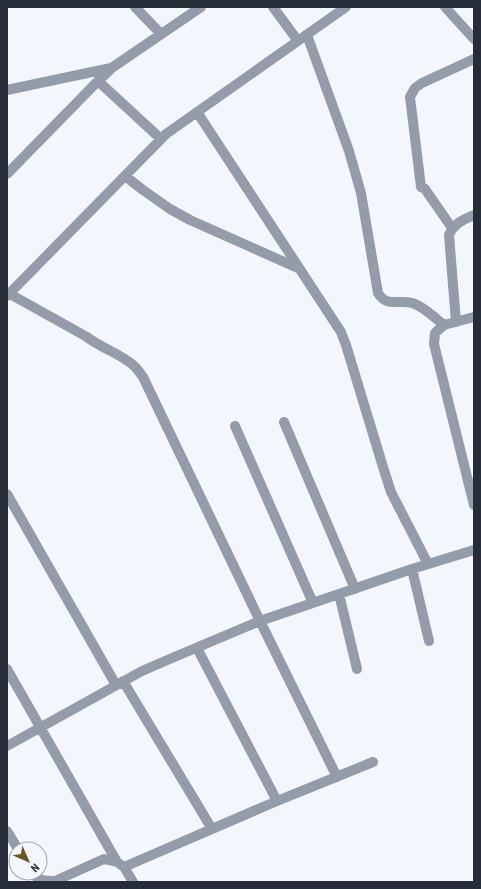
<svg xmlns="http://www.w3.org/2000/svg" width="481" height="889" font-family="'Roboto Condensed',sans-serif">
	<rect width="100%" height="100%" fill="#f3f7fd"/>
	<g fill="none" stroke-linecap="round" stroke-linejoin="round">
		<path stroke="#959ca9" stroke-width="10" d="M 135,7 L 161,34
			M 273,7 L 298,41
			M 445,7 L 474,39
			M 307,35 L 349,151 L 361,193 L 378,293 C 387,308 398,299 412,303 C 422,305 436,319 444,325
			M 98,81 L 161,139
			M 7,90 L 111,68
			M 197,112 L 341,332 L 346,345 L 383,467 L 391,492 L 428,564
			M 7,174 L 98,81 L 113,67 L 201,7
			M 125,176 L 143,190 L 170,209 L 190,220 L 300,269
			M 452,228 L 425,189 L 421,187 L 410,97 L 415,88 L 422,83 L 474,59
			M 10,294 L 87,337 C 101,348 119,353 133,365 C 137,368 140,373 143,377 L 260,621 L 337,777
			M 7,296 L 166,134 L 346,7
			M 474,317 L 444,325 L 435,333 L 434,344 L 474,505
			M 456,322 L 449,235 C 454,223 463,220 474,215
			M 284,422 L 355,589
			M 235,426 L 313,603
			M 7,494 L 116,685
			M 412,569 L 429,641
			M 339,594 L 357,669
			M 197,648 L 277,801
			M 7,669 L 117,862
			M 123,681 L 212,829
			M 7,746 L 142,671 L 172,658 L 260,621 L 412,569 L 474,550
			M 7,831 L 18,849
			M 124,867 L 277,801 L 373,762
			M 33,873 C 38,881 46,881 55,881 L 104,859 L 117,862 L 124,867 L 133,882"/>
	</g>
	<rect width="481" height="889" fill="none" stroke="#262d38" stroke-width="16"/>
	<g transform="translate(28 861) rotate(135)"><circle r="19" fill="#f3f7fd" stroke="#a1a6ae"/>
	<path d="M0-3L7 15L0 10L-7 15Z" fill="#6e5526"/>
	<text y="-6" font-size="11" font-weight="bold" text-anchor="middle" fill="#262d38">N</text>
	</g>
</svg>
